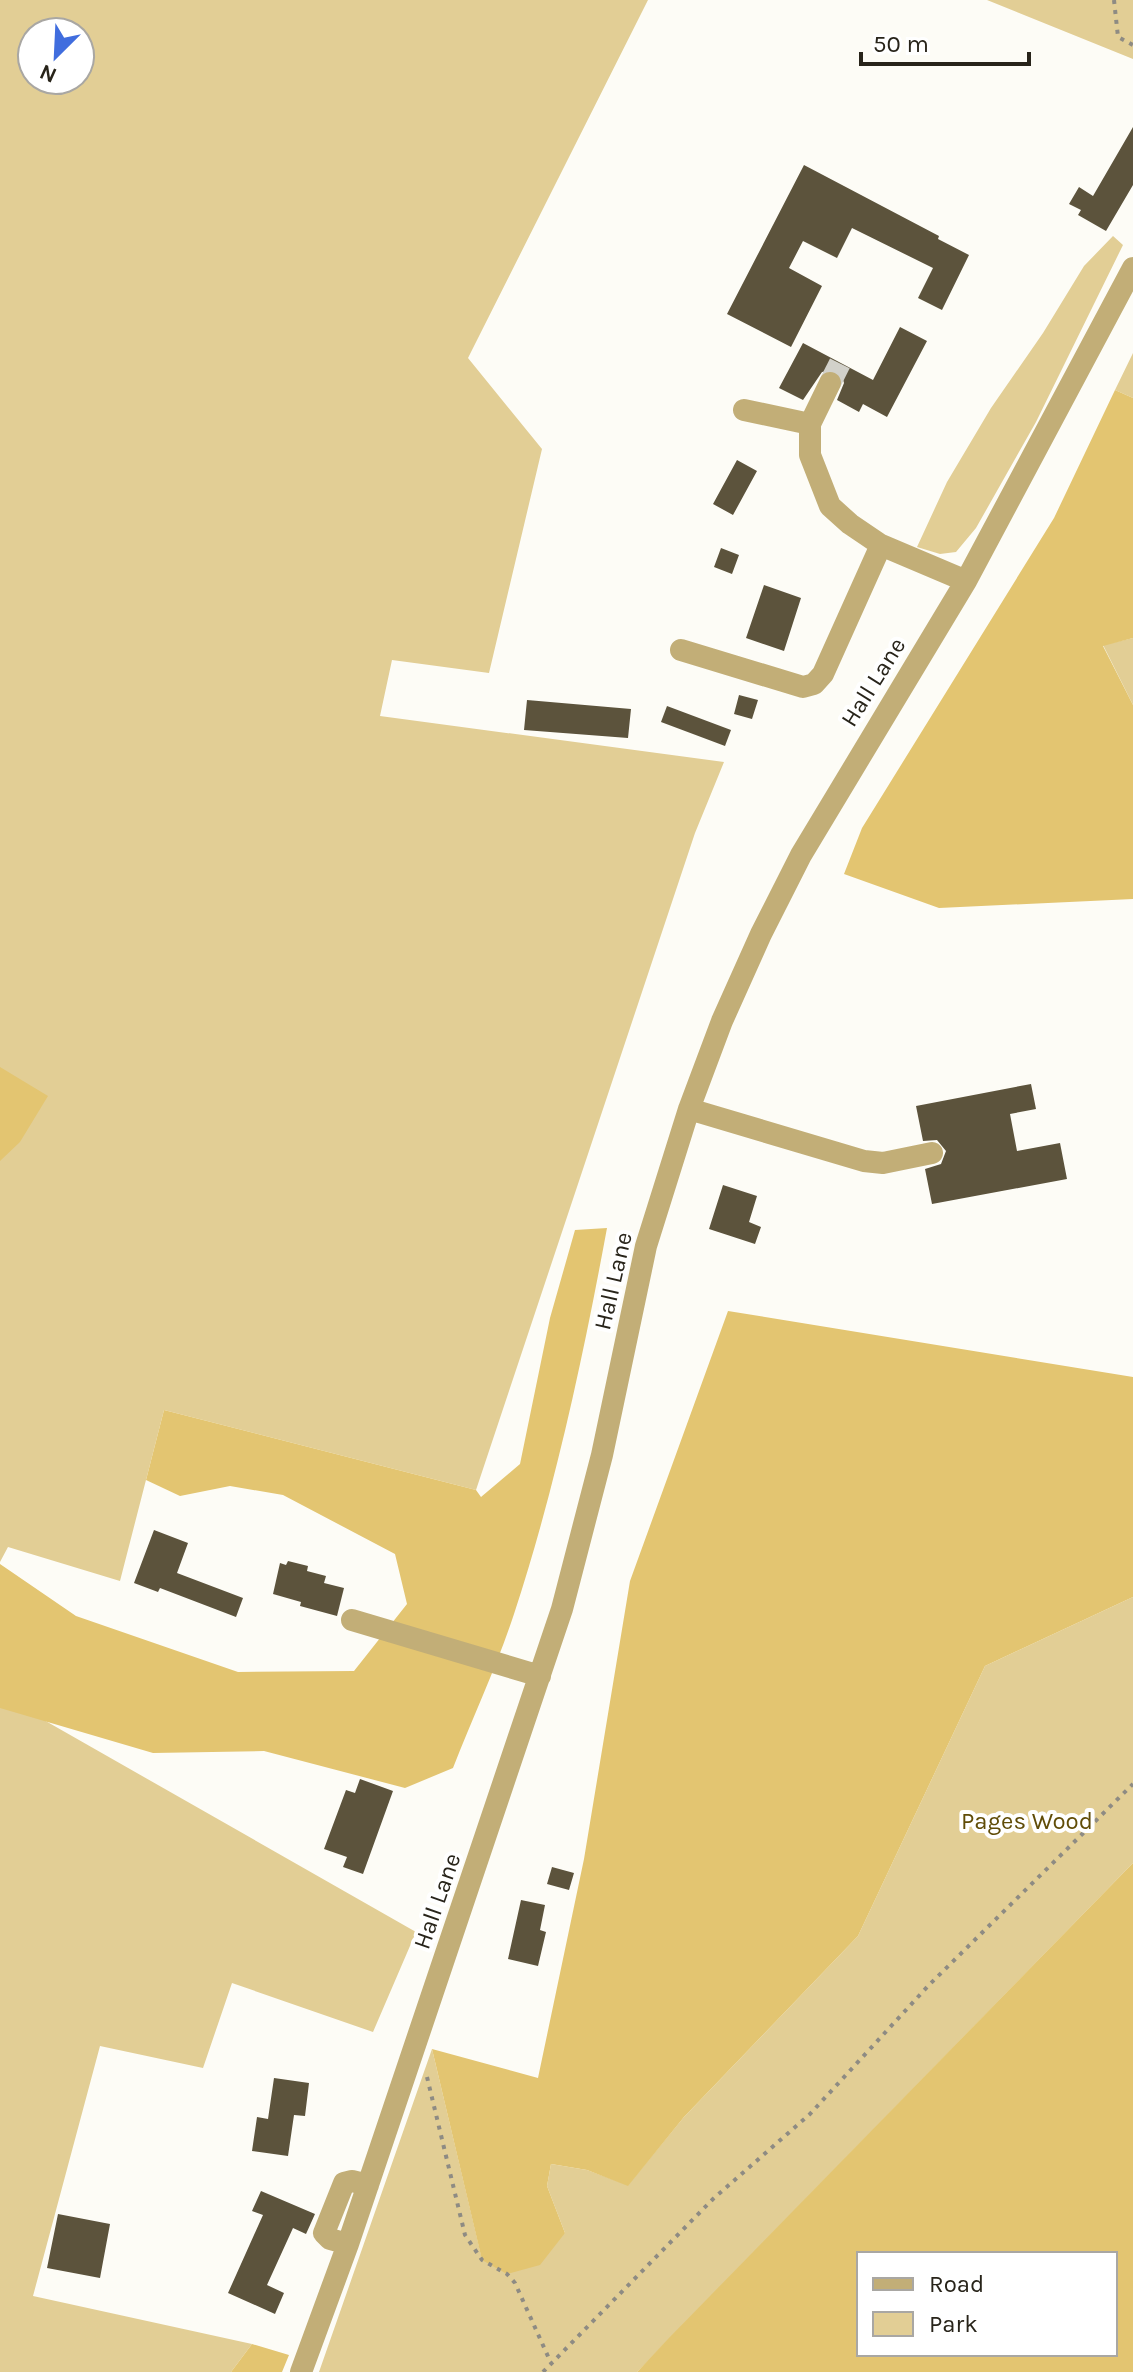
<svg xmlns="http://www.w3.org/2000/svg" width="1133" height="2372" font-family="Karla,sans-serif">
	<rect width="100%" height="100%" fill="#fdfcf6"/>
	<path fill="#e2ce95" fill-rule="evenodd" d="M 0,0 L 648,0 L 468,358 L 542,449 L 489,673 L 392,660 L 380,716 L 724,762 L 695,833 L 476,1490 L 164,1410 L 120,1581 L 8,1547 L 0,1562 ZM 32,32 L 80,32 L 80,80 L 32,80 Z
		M 987,0 L 1133,0 L 1133,59 Z
		M 1113,236 L 1123,245 L 1036,422 L 976,528 L 956,552 L 940,554 L 917,547 L 947,482 L 991,408 L 1043,333 L 1084,266 Z
		M 1133,353 L 1133,398 L 1115,390 Z
		M 1133,638 L 1133,705 L 1103,645 Z
		M 1133,1597 L 1133,1863 L 637,2372 L 319,2372 L 432,2049 L 482,2259 L 565,2233 L 547,2186 L 551,2164 L 587,2170 L 628,2185 L 684,2117 L 858,1936 L 985,1666 Z
		M 0,1695 L 416,1932 L 373,2032 L 232,1983 L 203,2068 L 100,2046 L 33,2296 L 252,2344 L 231,2372 L 0,2372 Z"/>
	<path fill="#e3c571" fill-rule="evenodd" d="M 1115,390 L 1133,398 L 1133,638 L 1103,646 L 1133,705 L 1133,899 L 939,908 L 844,874 L 862,828 L 1054,518 Z
		M 0,1067 L 48,1096 L 20,1142 L 0,1161 Z
		M 607,1228 C 583,1358 555,1489 514,1614 C 497,1666 473,1717 453,1768 L 405,1788 L 264,1751 L 153,1753 L 0,1708 L 0,1564 L 76,1616 L 238,1672 L 354,1671 L 407,1604 L 395,1554 L 283,1495 L 230,1486 L 180,1496 L 146,1480 L 164,1410 L 476,1490 L 481,1497 L 520,1464 L 550,1318 L 575,1230 Z
		M 728,1311 L 1133,1377 L 1133,1597 L 985,1666 L 858,1936 L 684,2117 L 628,2186 L 587,2170 L 551,2164 L 547,2186 L 565,2233 L 540,2265 L 507,2274 L 482,2260 L 432,2049 L 538,2078 L 584,1859 L 630,1581 Z
		M 1133,1863 L 1133,2372 L 637,2372 L 668,2339 ZM 859,2254 L 1115,2254 L 1115,2354 L 859,2354 Z
		M 252,2344 L 289,2355 L 282,2372 L 231,2372 Z"/>
	<path fill="#5c533c" d="M 1133,127 L 1133,185 L 1106,231 L 1078,215 L 1081,210 L 1069,204 L 1079,187 L 1093,196 Z
		M 804,165 L 939,236 L 938,239 L 969,255 L 942,310 L 918,298 L 933,268 L 852,228 L 837,258 L 803,241 L 789,268 L 822,286 L 791,347 L 727,314 Z
		M 900,327 L 927,341 L 887,417 L 863,404 L 859,412 L 837,400 L 844,383 L 842,376 L 835,370 L 822,372 L 803,400 L 779,388 L 803,343 L 873,380 Z
		M 737,460 L 757,471 L 733,515 L 713,504 Z
		M 721,548 L 739,555 L 732,574 L 714,567 Z
		M 764,585 L 801,598 L 784,651 L 746,638 Z
		M 739,695 L 758,700 L 752,719 L 734,714 Z
		M 527,700 L 631,709 L 628,738 L 524,730 Z
		M 667,706 L 731,730 L 725,746 L 661,722 Z
		M 1031,1084 L 1036,1109 L 1010,1114 L 1017,1151 L 1060,1143 L 1067,1179 L 932,1204 L 925,1169 L 941,1164 L 946,1151 L 937,1140 L 923,1141 L 916,1106 Z
		M 723,1185 L 757,1196 L 749,1222 L 761,1227 L 755,1244 L 709,1229 Z
		M 154,1530 L 188,1543 L 177,1573 L 243,1598 L 236,1617 L 160,1588 L 158,1592 L 134,1583 Z
		M 288,1561 L 308,1566 L 307,1571 L 326,1576 L 324,1583 L 344,1588 L 337,1616 L 300,1606 L 301,1602 L 273,1594 L 280,1563 L 286,1565 Z
		M 360,1779 L 393,1791 L 363,1874 L 343,1867 L 347,1857 L 324,1849 L 346,1790 L 355,1793 Z
		M 552,1867 L 574,1873 L 569,1890 L 547,1884 Z
		M 521,1900 L 545,1905 L 540,1930 L 546,1932 L 538,1966 L 508,1959 Z
		M 274,2078 L 309,2083 L 305,2116 L 294,2115 L 288,2156 L 252,2151 L 257,2117 L 268,2119 Z
		M 261,2191 L 315,2214 L 306,2234 L 293,2228 L 267,2285 L 284,2293 L 275,2314 L 228,2293 L 263,2215 L 252,2211 Z
		M 58,2214 L 110,2224 L 100,2278 L 47,2268 Z"/>
	<g fill="none" stroke-linecap="round" stroke-linejoin="round">
		<path stroke="#d2d1ca" stroke-width="22" stroke-dasharray="22 11" stroke-linecap="butt" d="M 830,383 L 840,363"/>
		<path stroke="#8e8b83" stroke-width="4" stroke-dasharray="4 6" stroke-linecap="butt" d="M 1114,0 L 1118,37 L 1133,45
			M 427,2077 L 465,2235 L 482,2260 L 507,2274 L 515,2283 L 551,2363
			M 543,2372 L 713,2199 L 810,2114 L 929,1985 L 1133,1784"/>
		<path stroke="#c2ae77" stroke-width="22" d="M 830,383 L 810,424 L 810,455 L 830,506 L 850,524 L 881,545 L 966,581
			M 744,410 L 810,424
			M 681,650 L 803,687 L 814,684 L 823,674 L 881,545
			M 689,1109 L 864,1161 L 883,1163 L 932,1153
			M 352,1620 L 540,1676
			M 348,2244 L 330,2239 L 324,2233 L 344,2183 L 352,2181 L 368,2185
			M 301,2372 L 348,2244 L 562,1609 L 602,1455 L 646,1246 L 689,1109 L 722,1021 L 761,934 L 801,855 L 966,581 L 1133,268"/>
	</g>
	<g text-anchor="middle" dominant-baseline="central" stroke-width="8" stroke-linejoin="round" paint-order="stroke">
		<g font-size="24" fill="#28241a" stroke="#fff">
			<text transform="translate(873 682) rotate(-58)">Hall Lane</text>
			<text transform="translate(613 1281) rotate(-77)">Hall Lane</text>
			<text transform="translate(437 1901) rotate(-71)">Hall Lane</text>
		</g>
		<g font-size="24" fill="#604c07" stroke="#fff">
			<text x="1027" y="1821">Pages Wood</text>
		</g>
	</g>
	<rect x="857" y="2252" width="260" height="104" fill="#ffffff" stroke="#a9a7a3" stroke-width="2"/>
	<rect x="873" y="2278" width="40" height="12" fill="#c2ae77" stroke="#a9a7a3" stroke-width="2"/>
	<text x="929" y="2292" font-size="24" fill="#28241a">Road</text>
	<rect x="873" y="2312" width="40" height="24" fill="#e2ce95" stroke="#a9a7a3" stroke-width="2"/>
	<text x="929" y="2332" font-size="24" fill="#28241a">Park</text>
	<g transform="translate(56 56) rotate(204)"><circle r="38" fill="#ffffff" stroke="#a9a7a3" stroke-width="2"/>
	<path d="M0-6L14 30L0 20L-14 30Z" fill="#406dde"/>
	<text y="-12" font-size="22" font-weight="bold" text-anchor="middle" fill="#28241a">N</text>
	</g>
	<path d="M861 52v12h168v-12" fill="none" stroke="#28241a" stroke-width="4"/>
	<text x="873" y="52" font-size="24" fill="#28241a" stroke="#ffffff" stroke-width="6" paint-order="stroke">50 m</text>
</svg>
